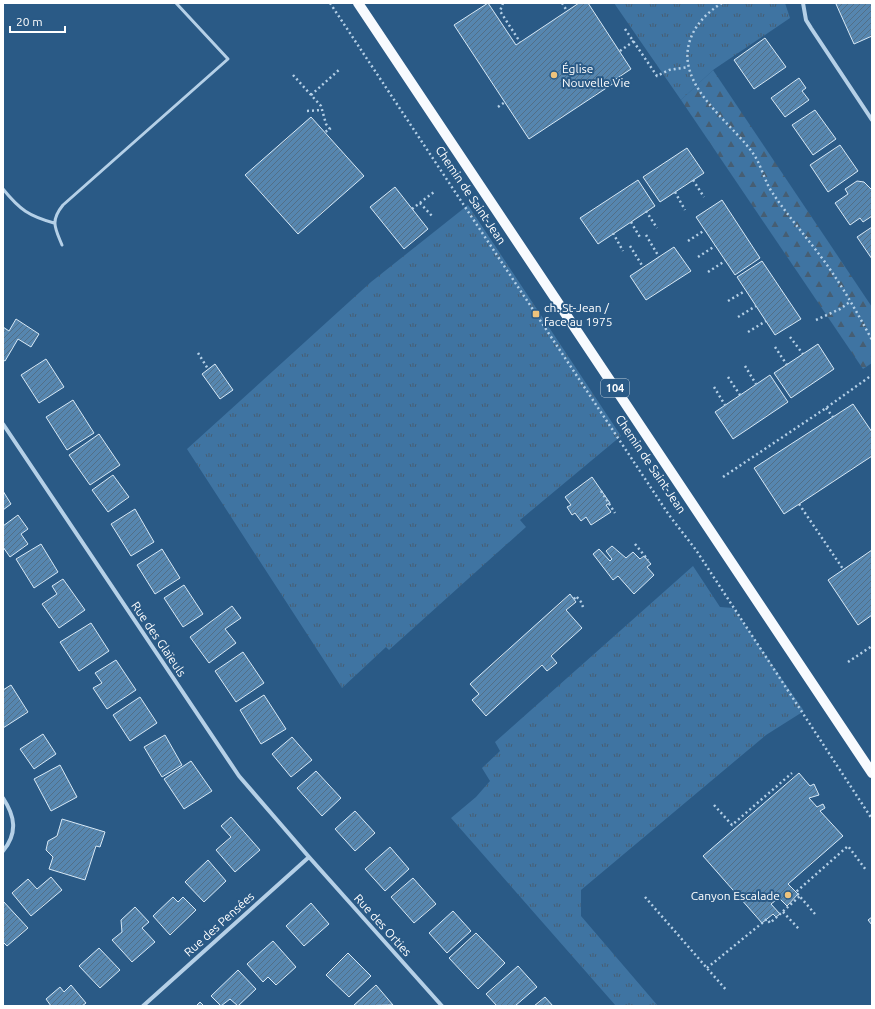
<svg xmlns="http://www.w3.org/2000/svg" width="875" height="1009" font-family="Ubuntu,sans-serif">
	<defs>
		<pattern id="grass-tufts" width="24" height="20" patternUnits="userSpaceOnUse"><rect width="24" height="20" fill="#3f74a2"/><path d="M3 7l-1-3M5 7V3M7 7l1-3M15 17l-1-3M17 17v-4M19 17l1-3" fill="none" stroke="#465e73"/></pattern>
		<pattern id="forest-firs" width="22" height="20" patternUnits="userSpaceOnUse"><rect width="22" height="20" fill="#3f74a2"/><path d="M5 1l3.5 6h-7zM16 11l3.5 6h-7z" fill="#465e73"/></pattern>
		<pattern id="building-hatch" width="6" height="6" patternUnits="userSpaceOnUse"><rect width="6" height="6" fill="#5686af"/><path d="M-1 1l2-2M0 6l6-6M5 7l2-2" fill="none" stroke="#526f87"/></pattern>
	</defs>
	<rect width="100%" height="100%" fill="#2a5a86"/>
	<path fill="url(#grass-tufts)" d="M 614,3 L 785,3 L 790,18 L 713,70 L 681,100 Z
		M 468,205 L 621,436 L 520,520 L 526,527 L 389,650 L 386,647 L 342,688 L 187,449 L 371,282 Z
		M 693,566 L 720,607 L 733,608 L 804,711 L 766,735 L 581,890 L 581,916 L 658,1006 L 616,1006 L 451,818 L 476,797 L 490,781 L 482,768 L 500,751 L 495,742 Z"/>
	<path fill="url(#forest-firs)" d="M 713,70 L 872,307 L 872,363 L 863,369 L 681,100 Z"/>
	<path fill="url(#building-hatch)" stroke="#d8e9f6" d="M 488,3 L 516,45 L 579,3 L 588,3 L 631,69 L 613,81 L 614,83 L 529,139 L 454,25 Z
		M 838,3 L 872,3 L 872,36 L 854,44 L 836,4 Z
		M 765,38 L 786,67 L 754,89 L 734,60 Z
		M 799,78 L 806,88 L 802,91 L 809,100 L 785,117 L 771,98 Z
		M 815,110 L 836,139 L 813,155 L 792,125 Z
		M 311,117 L 364,176 L 298,234 L 245,175 Z
		M 840,145 L 858,171 L 828,192 L 810,165 Z
		M 687,148 L 704,173 L 660,202 L 643,177 Z
		M 638,180 L 655,206 L 598,244 L 580,218 Z
		M 857,181 L 864,182 L 872,190 L 872,216 L 863,222 L 860,218 L 850,225 L 835,203 L 848,194 L 845,189 Z
		M 395,187 L 428,229 L 404,249 L 370,207 Z
		M 722,200 L 760,258 L 735,275 L 696,217 Z
		M 872,227 L 872,259 L 857,237 Z
		M 674,247 L 691,271 L 646,300 L 630,276 Z
		M 762,261 L 801,319 L 775,335 L 737,277 Z
		M 16,319 L 39,334 L 31,347 L 18,339 L 5,361 L 3,360 L 3,327 L 9,331 Z
		M 818,344 L 834,369 L 791,398 L 774,373 Z
		M 46,359 L 64,387 L 39,403 L 21,375 Z
		M 215,364 L 233,390 L 220,399 L 202,374 Z
		M 770,375 L 788,402 L 733,439 L 715,412 Z
		M 73,400 L 94,433 L 67,450 L 46,417 Z
		M 853,404 L 872,432 L 872,456 L 784,514 L 754,468 Z
		M 99,434 L 120,465 L 90,485 L 69,455 Z
		M 113,475 L 129,497 L 108,512 L 92,490 Z
		M 592,477 L 610,503 L 606,505 L 611,512 L 591,525 L 586,517 L 581,521 L 575,513 L 572,515 L 567,507 L 571,505 L 565,497 Z
		M 3,491 L 11,504 L 3,510 Z
		M 135,509 L 154,542 L 131,556 L 111,524 Z
		M 18,515 L 28,529 L 21,534 L 28,544 L 10,557 L 3,547 L 3,526 Z
		M 41,544 L 58,572 L 34,588 L 16,559 Z
		M 612,546 L 626,558 L 633,552 L 640,559 L 644,556 L 651,564 L 647,567 L 654,575 L 634,594 L 618,576 L 613,580 L 593,554 L 599,549 L 610,561 L 612,559 L 606,551 Z
		M 162,549 L 180,578 L 155,594 L 137,565 Z
		M 872,550 L 872,615 L 858,625 L 828,580 Z
		M 63,579 L 85,610 L 59,628 L 42,604 L 57,594 L 52,586 Z
		M 184,585 L 203,614 L 183,627 L 164,598 Z
		M 570,594 L 576,602 L 566,610 L 582,628 L 551,656 L 557,663 L 547,671 L 542,665 L 486,716 L 472,700 L 479,694 L 470,684 Z
		M 232,606 L 241,618 L 225,629 L 236,643 L 209,663 L 190,637 Z
		M 91,623 L 109,651 L 79,671 L 60,642 Z
		M 243,652 L 264,683 L 236,702 L 215,671 Z
		M 116,660 L 136,690 L 107,709 L 93,688 L 102,683 L 95,673 Z
		M 11,685 L 28,712 L 3,728 L 3,690 Z
		M 264,695 L 286,729 L 261,744 L 240,710 Z
		M 140,697 L 157,723 L 130,741 L 113,715 Z
		M 43,734 L 56,754 L 34,769 L 20,749 Z
		M 165,735 L 182,765 L 162,777 L 144,747 Z
		M 292,737 L 312,760 L 291,777 L 272,754 Z
		M 191,761 L 212,791 L 184,809 L 164,779 Z
		M 60,765 L 77,797 L 51,811 L 34,779 Z
		M 316,771 L 341,798 L 322,816 L 297,788 Z
		M 799,773 L 810,786 L 814,784 L 819,795 L 809,798 L 817,807 L 823,804 L 825,808 L 820,811 L 843,836 L 788,884 L 798,894 L 787,906 L 779,898 L 771,904 L 780,914 L 776,917 L 773,914 L 762,923 L 703,856 Z
		M 355,811 L 375,833 L 355,851 L 335,829 Z
		M 231,817 L 260,850 L 235,872 L 216,850 L 231,837 L 221,826 Z
		M 62,819 L 105,832 L 100,847 L 96,846 L 85,880 L 49,869 L 53,857 L 46,850 L 48,841 L 57,836 Z
		M 390,847 L 409,869 L 385,891 L 365,869 Z
		M 208,860 L 226,881 L 204,902 L 185,882 Z
		M 51,877 L 62,890 L 31,916 L 12,893 L 28,879 L 37,889 Z
		M 413,878 L 436,904 L 414,923 L 391,897 Z
		M 173,897 L 178,902 L 183,897 L 196,910 L 170,935 L 153,916 Z
		M 3,901 L 28,928 L 7,946 L 3,942 Z
		M 311,903 L 329,924 L 304,946 L 286,926 Z
		M 135,907 L 149,922 L 142,928 L 155,942 L 132,962 L 112,940 L 122,932 L 121,920 Z
		M 453,911 L 471,931 L 447,953 L 429,933 Z
		M 872,917 L 872,925 L 868,920 Z
		M 476,933 L 505,963 L 478,989 L 449,958 Z
		M 273,941 L 296,967 L 276,985 L 268,977 L 263,982 L 247,964 Z
		M 99,948 L 120,970 L 100,988 L 79,966 Z
		M 348,953 L 371,976 L 349,997 L 326,975 Z
		M 518,966 L 537,987 L 515,1006 L 497,1006 L 486,994 Z
		M 238,970 L 256,989 L 238,1006 L 230,999 L 221,1006 L 211,996 Z
		M 71,985 L 86,1003 L 82,1006 L 51,1006 L 46,999 L 60,987 L 64,992 Z
		M 376,985 L 393,1005 L 353,1006 Z
		M 545,997 L 553,1006 L 534,1006 Z
		M 200,1002 L 204,1006 L 196,1006 Z"/>
	<g fill="none" stroke-linecap="round" stroke-linejoin="round">
		<path stroke="#b5d0e7" stroke-width="2.5" stroke-dasharray="2 3" stroke-linecap="butt" d="M 330,3 L 669,515 L 696,550 L 872,819
			M 503,3 L 500,11 L 520,42
			M 562,3 L 567,11
			M 722,3 C 699,17 682,41 689,68 C 697,100 733,126 752,152 C 762,165 764,182 774,195 C 790,219 810,241 827,265 C 844,289 858,314 872,340
			M 625,29 L 657,76 L 669,70 L 688,67
			M 620,51 L 634,41
			M 293,75 L 321,106 L 326,124 L 330,129 L 325,132
			M 311,95 L 340,69
			M 498,107 L 505,102
			M 307,111 L 322,110
			M 693,180 L 704,197
			M 675,192 L 685,210
			M 420,203 L 432,216
			M 412,209 L 434,192
			M 646,211 L 657,228
			M 631,222 L 641,239
			M 613,233 L 623,251
			M 646,235 L 659,257
			M 688,241 L 705,230
			M 630,246 L 643,267
			M 698,257 L 715,246
			M 708,272 L 725,261
			M 728,301 L 745,291
			M 738,317 L 756,306
			M 816,320 L 840,309 L 851,301
			M 748,332 L 766,321
			M 790,337 L 803,354
			M 775,347 L 787,365
			M 198,353 L 208,369
			M 745,366 L 756,384
			M 728,377 L 740,395
			M 714,387 L 725,405
			M 826,408 L 833,417
			M 723,477 L 826,408 L 872,375
			M 601,491 L 615,513
			M 799,504 L 843,569
			M 635,544 L 648,560
			M 574,599 L 576,596 L 581,602 L 583,607
			M 848,662 L 872,646
			M 714,805 L 732,825 L 792,773
			M 645,897 L 727,991
			M 783,912 L 799,929
			M 815,914 L 796,892 L 848,846 L 866,870
			M 707,968 L 767,919 L 770,923 L 800,896"/>
		<path stroke="#b5d0e7" stroke-width="3" d="M 3,189 C 20,210 29,216 54,223
			M 62,245 C 55,228 50,221 63,205 L 228,59 L 176,3"/>
		<path stroke="#b5d0e7" stroke-width="4" d="M 803,3 L 806,20 L 811,28 L 872,120
			M 3,424 L 239,776 L 309,857 L 442,1006
			M 3,798 C 15,816 18,833 3,851
			M 143,1006 L 309,857"/>
		<path stroke="#f7fafe" stroke-width="10" d="M 358,3 L 872,773"/>
	</g>
	<g fill="#eec37c" stroke="#2a5a86" stroke-width="1.5">
		<circle cx="554" cy="75" r="4"/>
		<rect x="532" y="310" width="8" height="8" rx="2"/>
		<circle cx="788" cy="895" r="4"/>
	</g>
	<g text-anchor="middle" dominant-baseline="central" stroke-width="4" stroke-linejoin="round" paint-order="stroke">
		<rect fill="#2a5a86" stroke="#bfcedb" stroke-width="1" x="601" y="379" width="28" height="18" rx="3"/>
		<g font-size="11" font-weight="bold" fill="#fff">
			<text x="615" y="388">104</text>
		</g>
		<g font-size="12" fill="#fff" stroke="#2a5a86" text-anchor="start">
			<text x="562" y="68">Église<tspan x="562" dy="14">Nouvelle Vie</tspan></text>
			<text x="544" y="307">ch. St-Jean /<tspan x="544" dy="14">face au 1975</tspan></text>
			<text x="780" y="895" text-anchor="end">Canyon Escalade</text>
		</g>
		<g font-size="12" fill="#fff" stroke="#2a5a86">
			<text transform="translate(471 195) rotate(56)">Chemin de Saint-Jean</text>
			<text transform="translate(651 464) rotate(56)">Chemin de Saint-Jean</text>
			<text transform="translate(159 639) rotate(56)">Rue des Glaïeuls</text>
			<text transform="translate(219 924) rotate(-42)">Rue des Pensées</text>
			<text transform="translate(383 925) rotate(48)">Rue des Orties</text>
		</g>
	</g>
	<rect width="875" height="1009" fill="none" stroke="#ffffff" stroke-width="8"/>
	<path d="M10 26v6h55v-6" fill="none" stroke="#ffffff" stroke-width="2"/>
	<text x="16" y="26" font-size="12" fill="#ffffff" stroke="#2a5a86" stroke-width="3" paint-order="stroke">20 m</text>
</svg>
